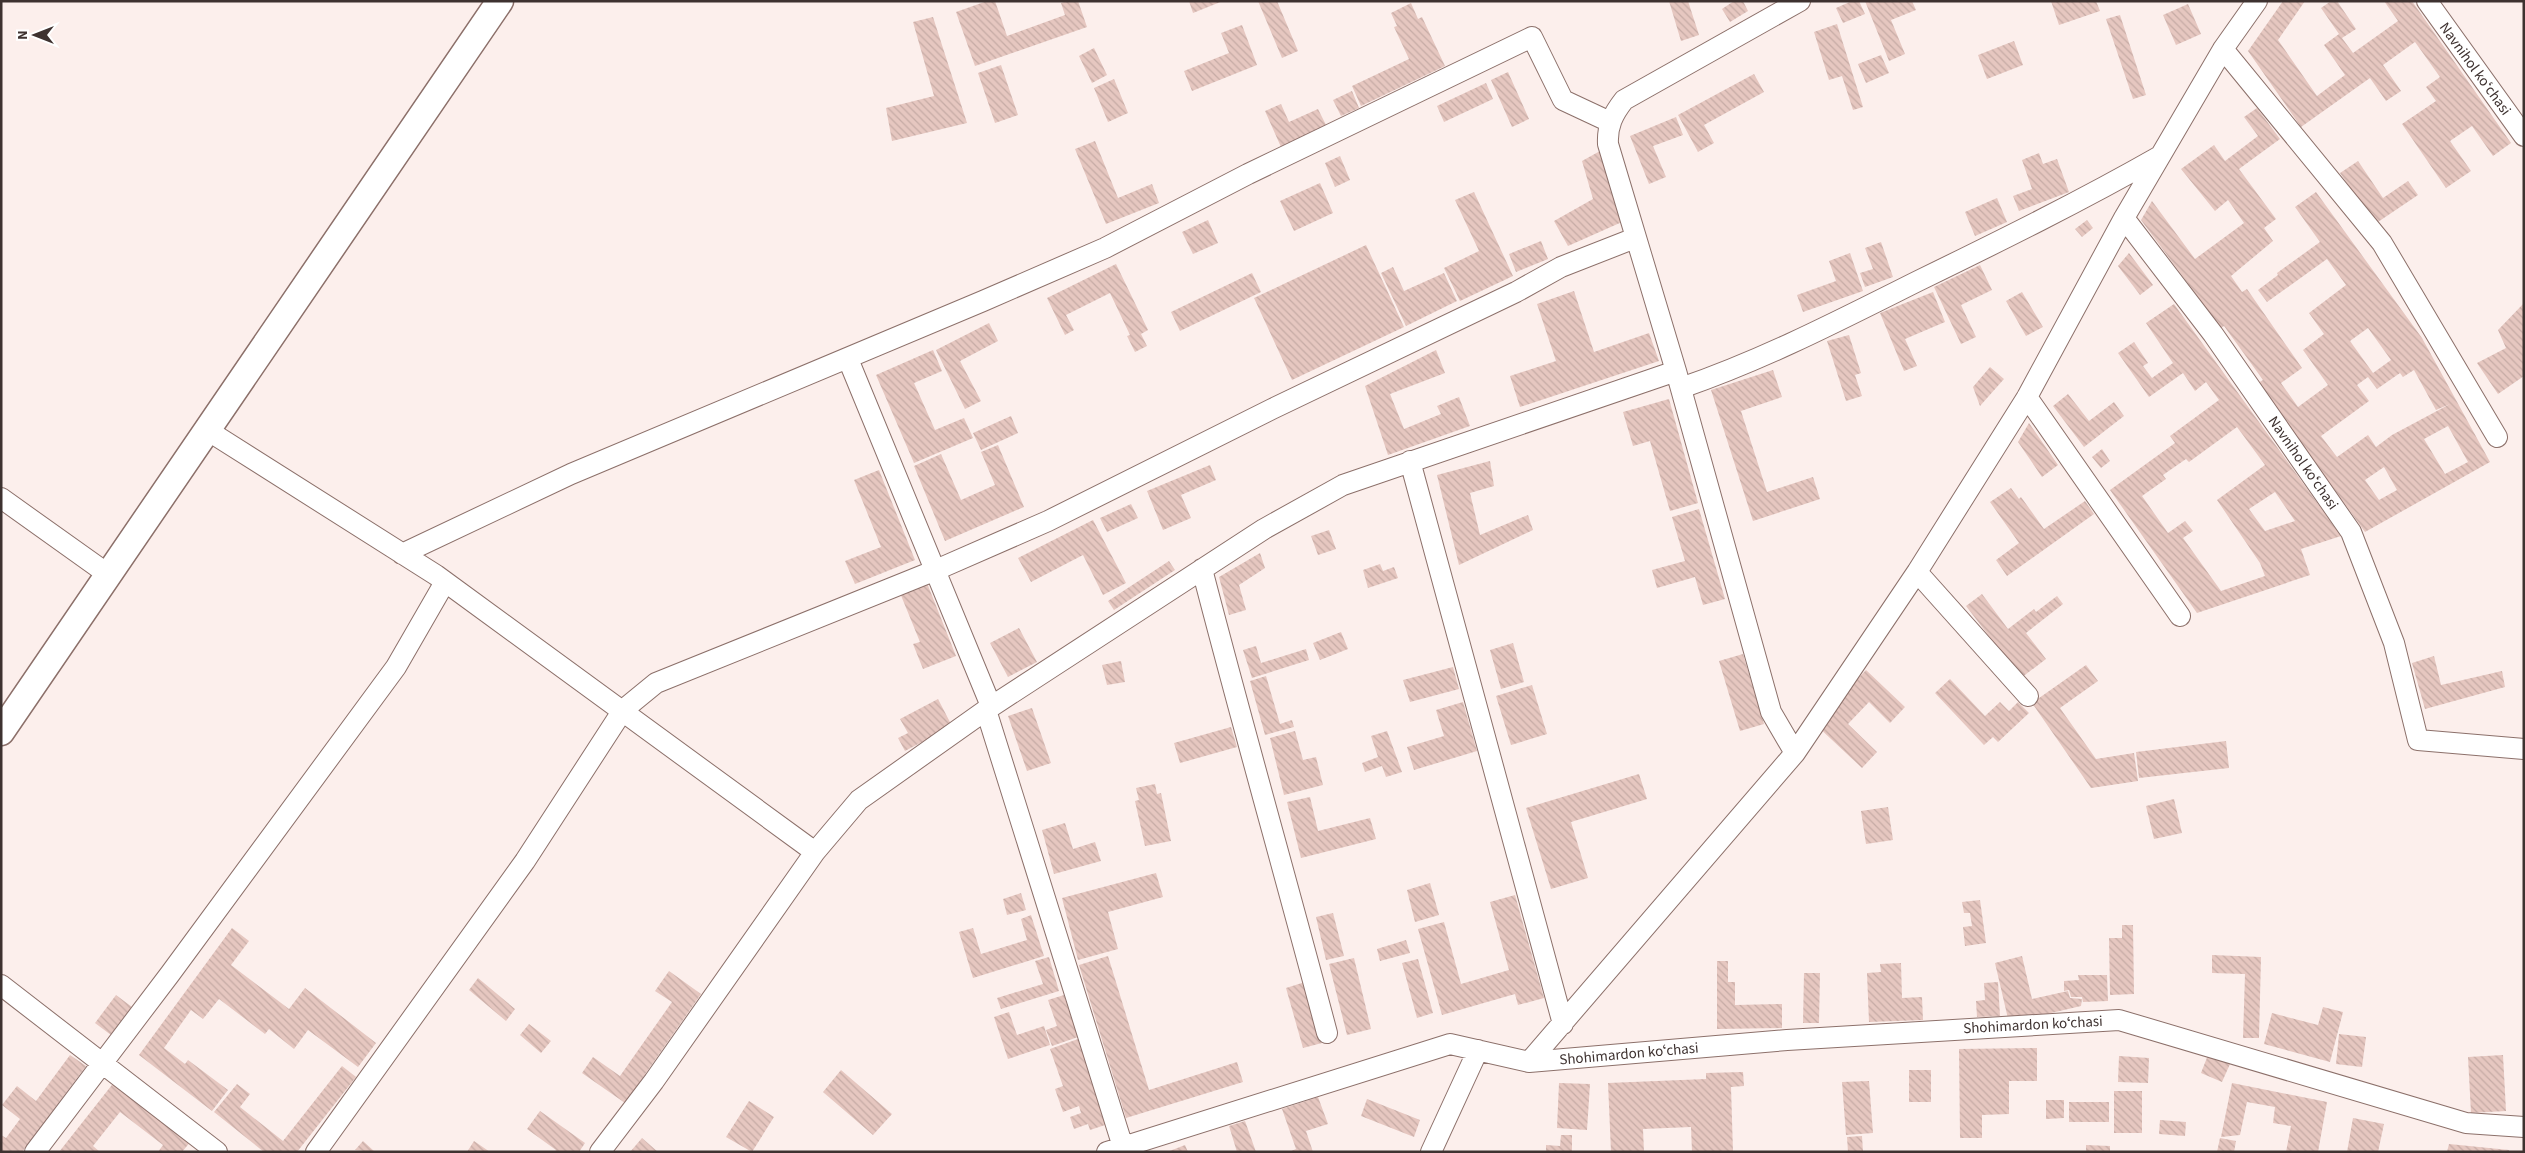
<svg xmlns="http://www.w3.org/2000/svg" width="2525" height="1153" font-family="'Source Sans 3',sans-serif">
	<defs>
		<pattern id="building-back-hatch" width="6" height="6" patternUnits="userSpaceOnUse" patternTransform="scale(1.25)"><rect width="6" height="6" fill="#e6c7c0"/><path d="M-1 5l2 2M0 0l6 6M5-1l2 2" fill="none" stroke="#c6aba5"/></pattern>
	</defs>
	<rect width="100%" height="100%" fill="#fcefec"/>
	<path fill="url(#building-back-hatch)" fill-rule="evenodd" d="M 987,1 L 995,1 L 1007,36 L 1065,15 L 1061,3 L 1067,1 L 1078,1 L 1087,27 L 975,66 L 956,12 Z
		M 1189,1 L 1223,1 L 1193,13 Z
		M 1258,1 L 1277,1 L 1298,51 L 1282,58 Z
		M 1669,1 L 1688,1 L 1699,35 L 1681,41 Z
		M 1734,1 L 1743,1 L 1748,11 L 1730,22 L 1722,9 Z
		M 1852,1 L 1859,1 L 1865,14 L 1843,23 L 1836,8 Z
		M 1865,1 L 1912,1 L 1916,10 L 1891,20 L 1905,54 L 1889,61 Z
		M 2051,1 L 2096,1 L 2100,11 L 2059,25 Z
		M 2283,1 L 2305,1 L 2278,40 L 2317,96 L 2345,75 L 2324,45 L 2339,34 L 2321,8 L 2331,1 L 2337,1 L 2356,29 L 2342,38 L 2353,53 L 2398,21 L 2384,1 L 2412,1 L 2511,143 L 2493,156 L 2472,126 L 2450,141 L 2471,171 L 2446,188 L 2402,124 L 2436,101 L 2426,87 L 2440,77 L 2415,42 L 2383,65 L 2401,91 L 2386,101 L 2370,78 L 2301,127 L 2248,51 Z
		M 1411,3 L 1418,19 L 1422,17 L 1445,66 L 1361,106 L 1352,86 L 1409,59 L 1394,27 L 1397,26 L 1391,13 Z
		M 2188,4 L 2201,34 L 2176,45 L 2163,15 Z
		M 2120,15 L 2146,95 L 2133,99 L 2106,19 Z
		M 933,17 L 967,123 L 892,141 L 886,108 L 934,96 L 913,22 Z
		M 1837,24 L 1863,107 L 1853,110 L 1842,76 L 1829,80 L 1814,32 Z
		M 1242,25 L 1257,65 L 1192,91 L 1184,71 L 1229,53 L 1221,33 Z
		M 2014,41 L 2023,65 L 1987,79 L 1978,55 Z
		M 1094,48 L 1107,75 L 1092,83 L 1079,56 Z
		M 1881,55 L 1889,73 L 1866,83 L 1858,64 Z
		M 1001,65 L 1018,115 L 995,123 L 978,73 Z
		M 1508,72 L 1529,119 L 1512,127 L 1491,80 Z
		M 1754,74 L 1764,92 L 1704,125 L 1714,143 L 1698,152 L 1678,115 Z
		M 1114,79 L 1128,113 L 1108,122 L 1094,88 Z
		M 1486,83 L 1493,99 L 1444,122 L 1437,106 Z
		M 1352,91 L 1359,108 L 1341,116 L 1333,100 Z
		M 1281,104 L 1289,122 L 1318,109 L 1327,127 L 1281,147 L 1265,111 Z
		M 2257,108 L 2280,139 L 2239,169 L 2276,219 L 2264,228 L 2273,241 L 2231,276 L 2242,292 L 2247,289 L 2302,368 L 2281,383 L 2298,407 L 2328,385 L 2303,350 L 2324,334 L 2309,313 L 2346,285 L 2327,259 L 2267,302 L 2258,290 L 2278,275 L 2277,273 L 2320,242 L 2295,207 L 2316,192 L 2422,338 L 2490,462 L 2365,532 L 2258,383 L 2263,380 L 2224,326 L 2221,328 L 2141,220 L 2152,201 L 2195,259 L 2244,223 L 2228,200 L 2215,211 L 2181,169 L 2214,145 L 2225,161 L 2258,136 L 2244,117 ZM 2368,328 L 2391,360 L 2373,373 L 2350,341 ZM 2414,370 L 2436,410 L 2450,404 L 2392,435 L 2376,447 L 2368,435 L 2337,457 L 2321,436 L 2369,401 L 2357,385 L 2368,377 L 2377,389 L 2400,373 L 2403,377 ZM 2448,426 L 2468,462 L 2445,474 L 2424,439 ZM 2384,467 L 2397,490 L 2379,500 L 2365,480 Z
		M 1676,117 L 1683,135 L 1653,146 L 1666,177 L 1649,184 L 1630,136 Z
		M 1095,141 L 1118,198 L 1152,184 L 1159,203 L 1106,224 L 1075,149 Z
		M 1600,151 L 1622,222 L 1568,246 L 1554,221 L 1593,199 L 1582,161 Z
		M 2039,153 L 2043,164 L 2057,159 L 2069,192 L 2019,211 L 2013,196 L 2032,189 L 2022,160 Z
		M 1340,156 L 1350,180 L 1335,187 L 1325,163 Z
		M 2358,161 L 2383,198 L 2408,181 L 2418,195 L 2375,224 L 2340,173 Z
		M 1320,183 L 1333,213 L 1294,231 L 1280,201 Z
		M 1474,192 L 1513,276 L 1460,301 L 1444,268 L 1479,251 L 1455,200 Z
		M 1997,198 L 2007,222 L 1975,236 L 1965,212 Z
		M 1208,220 L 1218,243 L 1193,254 L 1182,232 Z
		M 2087,220 L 2093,228 L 2082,237 L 2075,229 Z
		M 1541,241 L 1548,259 L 1516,272 L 1509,254 Z
		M 1881,242 L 1893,277 L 1865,287 L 1860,273 L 1873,269 L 1865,248 Z
		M 1366,245 L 1404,327 L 1292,380 L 1254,298 Z
		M 1850,253 L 1863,291 L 1803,312 L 1797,295 L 1836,281 L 1829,261 Z
		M 2129,253 L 2153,285 L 2140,295 L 2118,266 Z
		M 1116,264 L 1148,330 L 1141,334 L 1147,346 L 1135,352 L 1127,336 L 1130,335 L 1110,293 L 1066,315 L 1074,330 L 1065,335 L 1047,298 Z
		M 1980,265 L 1992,290 L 1961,305 L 1976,337 L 1961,344 L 1934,287 Z
		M 1393,267 L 1404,291 L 1444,273 L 1457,301 L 1406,326 L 1381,273 Z
		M 1252,273 L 1261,292 L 1180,331 L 1171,312 Z
		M 1574,291 L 1594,352 L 1649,333 L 1659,361 L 1520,407 L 1510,376 L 1556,361 L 1537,304 Z
		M 1933,292 L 1945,322 L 1905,339 L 1917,366 L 1904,371 L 1880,313 Z
		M 2022,292 L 2043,327 L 2026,336 L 2006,301 Z
		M 2524,303 L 2524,376 L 2498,394 L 2477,363 L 2506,348 L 2498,330 Z
		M 2174,304 L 2341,536 L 2301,549 L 2310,575 L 2197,613 L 2110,490 L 2175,443 L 2170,436 L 2219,400 L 2206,382 L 2195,391 L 2183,373 L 2149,397 L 2118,353 L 2134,342 L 2148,363 L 2143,366 L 2152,378 L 2173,363 L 2146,323 ZM 2237,427 L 2265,465 L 2217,500 L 2260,563 L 2265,576 L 2221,591 L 2183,538 L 2193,531 L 2185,521 L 2168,533 L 2142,496 L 2166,479 L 2163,475 L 2186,459 L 2189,462 ZM 2275,492 L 2295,521 L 2265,531 L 2249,509 Z
		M 989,323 L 998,341 L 960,361 L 981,401 L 965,409 L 936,350 Z
		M 1849,335 L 1861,373 L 1855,375 L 1862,396 L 1846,401 L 1827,341 Z
		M 933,350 L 942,371 L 914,383 L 935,430 L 964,418 L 973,438 L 914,463 L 876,375 Z
		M 1436,350 L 1445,373 L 1390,394 L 1404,429 L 1441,414 L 1437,406 L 1459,397 L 1470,426 L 1388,455 L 1365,386 Z
		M 1990,367 L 2004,379 L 1980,406 L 1973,387 Z
		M 1773,370 L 1782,397 L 1741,411 L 1767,492 L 1813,477 L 1820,499 L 1753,521 L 1711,390 Z
		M 2068,394 L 2089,421 L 2114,402 L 2124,416 L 2084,447 L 2053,406 Z
		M 1669,399 L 1698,503 L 1670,511 L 1650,441 L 1633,446 L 1623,412 Z
		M 1011,416 L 1018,433 L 981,450 L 973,433 Z
		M 2029,423 L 2058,465 L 2042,477 L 2018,442 Z
		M 998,445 L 1024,507 L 945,541 L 914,466 L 941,454 L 961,500 L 995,485 L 981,452 Z
		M 2102,449 L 2110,461 L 2101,468 L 2092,457 Z
		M 1490,461 L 1494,486 L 1470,493 L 1480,535 L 1528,515 L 1533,530 L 1459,565 L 1437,475 Z
		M 1210,465 L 1216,480 L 1181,495 L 1191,518 L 1163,530 L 1147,491 Z
		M 879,470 L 915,560 L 855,584 L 845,561 L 881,547 L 854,480 Z
		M 2011,488 L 2019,499 L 2021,497 L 2044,529 L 2085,501 L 2094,514 L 2007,576 L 1996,560 L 2019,543 L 1990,502 Z
		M 1131,504 L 1138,518 L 1107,532 L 1100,518 Z
		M 1699,509 L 1725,599 L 1703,605 L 1695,577 L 1657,588 L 1652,570 L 1685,561 L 1672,517 Z
		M 1093,520 L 1126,583 L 1103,595 L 1083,555 L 1031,582 L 1018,558 Z
		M 1329,530 L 1336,549 L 1318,555 L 1311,536 Z
		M 1260,553 L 1265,568 L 1239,585 L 1246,610 L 1229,615 L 1219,577 Z
		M 1169,561 L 1175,570 L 1114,610 L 1108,601 Z
		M 1380,564 L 1383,571 L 1394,567 L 1398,578 L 1368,588 L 1363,570 Z
		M 927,583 L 956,656 L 923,669 L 913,644 L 920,642 L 900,593 Z
		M 1982,594 L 2008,629 L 2034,609 L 2036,612 L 2057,596 L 2063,604 L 2026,633 L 2046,659 L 2021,678 L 1966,606 Z
		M 1019,628 L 1037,662 L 1008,677 L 990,643 Z
		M 1341,632 L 1348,649 L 1320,660 L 1313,643 Z
		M 1513,643 L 1524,682 L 1501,689 L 1490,650 Z
		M 1256,646 L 1261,663 L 1306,649 L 1309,660 L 1252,678 L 1243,650 Z
		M 1743,654 L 1764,724 L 1740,731 L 1719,661 Z
		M 2434,656 L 2441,685 L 2502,671 L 2505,687 L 2425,709 L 2412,663 Z
		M 1121,661 L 1125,682 L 1107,685 L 1102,665 Z
		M 2086,665 L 2098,681 L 2060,708 L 2096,759 L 2134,753 L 2138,781 L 2091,788 L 2032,703 Z
		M 1453,667 L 1459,689 L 1410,702 L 1403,680 Z
		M 1866,670 L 1905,707 L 1890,723 L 1869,702 L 1848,724 L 1877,752 L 1862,768 L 1815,724 Z
		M 1266,676 L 1280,724 L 1292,720 L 1294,727 L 1265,735 L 1250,681 Z
		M 1950,679 L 1985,716 L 2000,702 L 2009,711 L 2018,702 L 2029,713 L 1998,742 L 1993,737 L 1984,745 L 1935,693 Z
		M 1532,685 L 1547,734 L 1511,745 L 1496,696 Z
		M 938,699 L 952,726 L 905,751 L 898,738 L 908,733 L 900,719 Z
		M 1463,702 L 1477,751 L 1414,770 L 1407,747 L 1444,736 L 1436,710 Z
		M 1032,708 L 1051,763 L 1027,771 L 1008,716 Z
		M 1231,727 L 1237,747 L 1180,763 L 1174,743 Z
		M 1295,731 L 1303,760 L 1316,757 L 1323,785 L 1284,795 L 1270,738 Z
		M 1387,731 L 1402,772 L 1386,777 L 1382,766 L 1365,772 L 1362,763 L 1378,757 L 1371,736 Z
		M 2226,741 L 2229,768 L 2139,778 L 2136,752 Z
		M 1639,774 L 1647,799 L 1571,822 L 1588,878 L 1551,889 L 1526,808 Z
		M 1155,784 L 1157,794 L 1161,793 L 1171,841 L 1145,846 L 1135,801 L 1139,800 L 1136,788 Z
		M 1310,797 L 1318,831 L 1370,818 L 1376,839 L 1301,858 L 1287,802 Z
		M 2174,799 L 2182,833 L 2154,839 L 2146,806 Z
		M 1888,807 L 1893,840 L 1866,844 L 1861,811 Z
		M 1065,823 L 1073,849 L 1095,842 L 1101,861 L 1054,874 L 1042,830 Z
		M 1156,873 L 1163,897 L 1108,912 L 1118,949 L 1078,960 L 1062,898 Z
		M 1430,883 L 1439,915 L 1415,922 L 1407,890 Z
		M 1021,893 L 1026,910 L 1007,915 L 1003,899 Z
		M 1515,895 L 1544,998 L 1518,1005 L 1515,994 L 1442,1015 L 1418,929 L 1444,922 L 1461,984 L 1509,970 L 1490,902 Z
		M 1980,900 L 1986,943 L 1965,946 L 1963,927 L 1972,926 L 1970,913 L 1964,913 L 1962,902 Z
		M 1333,913 L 1344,956 L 1326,960 L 1316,917 Z
		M 1031,915 L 1044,956 L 973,978 L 959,932 L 973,928 L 981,954 L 1027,940 L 1021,919 Z
		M 2122,925 L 2133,925 L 2134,994 L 2110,995 L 2109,938 L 2122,938 Z
		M 232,928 L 249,941 L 231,965 L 289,1009 L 305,988 L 376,1043 L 358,1067 L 308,1030 L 294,1049 L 269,1029 L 265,1034 L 219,999 L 203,1019 L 191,1010 L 164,1048 L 185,1064 L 188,1060 L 228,1090 L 212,1111 L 139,1055 Z
		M 1406,940 L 1410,953 L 1380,961 L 1377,949 Z
		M 2212,955 L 2261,957 L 2259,1038 L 2243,1038 L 2245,974 L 2212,973 Z
		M 1108,956 L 1149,1090 L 1237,1062 L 1243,1082 L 1126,1118 L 1079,965 Z
		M 2022,956 L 2032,999 L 2068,991 L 2070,998 L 2082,999 L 2081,1006 L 2009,1023 L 1995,963 Z
		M 1049,957 L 1059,991 L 1001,1009 L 997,998 L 1043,984 L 1035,961 Z
		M 1354,958 L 1371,1029 L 1347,1035 L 1329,964 Z
		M 1418,959 L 1433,1013 L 1417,1018 L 1402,963 Z
		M 1717,961 L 1728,961 L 1728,982 L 1735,982 L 1735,1005 L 1782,1004 L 1782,1028 L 1717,1029 Z
		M 1901,963 L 1902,998 L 1922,997 L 1923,1020 L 1869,1022 L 1867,973 L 1881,972 L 1880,964 Z
		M 669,971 L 701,994 L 625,1103 L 582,1073 L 593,1057 L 620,1076 L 672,1002 L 655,991 Z
		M 1804,973 L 1820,973 L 1819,1023 L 1803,1023 Z
		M 2078,975 L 2107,975 L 2108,1001 L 2083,1002 L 2082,997 L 2071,997 L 2069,990 L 2064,991 L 2064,981 L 2079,980 Z
		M 478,978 L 515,1009 L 506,1021 L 469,990 Z
		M 1305,982 L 1322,1043 L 1303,1048 L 1286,988 Z
		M 1998,982 L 2000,1016 L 1977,1017 L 1976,1001 L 1985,1000 L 1984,983 Z
		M 116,995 L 132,1007 L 111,1035 L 95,1023 Z
		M 1064,995 L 1078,1037 L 1052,1046 L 1046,1030 L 1057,1026 L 1048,1000 Z
		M 2323,1007 L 2343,1012 L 2330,1062 L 2264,1044 L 2272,1013 L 2318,1025 Z
		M 1009,1012 L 1017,1035 L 1044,1026 L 1050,1045 L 1008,1059 L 994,1017 Z
		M 529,1024 L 551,1041 L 541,1053 L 520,1035 Z
		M 2339,1034 L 2366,1037 L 2362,1067 L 2336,1064 Z
		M 1078,1039 L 1108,1124 L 1090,1130 L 1088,1124 L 1074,1129 L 1070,1117 L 1081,1113 L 1079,1106 L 1063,1112 L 1055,1089 L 1063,1086 L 1050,1049 Z
		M 2037,1048 L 2037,1081 L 2009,1081 L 2009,1114 L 1982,1115 L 1982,1138 L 1960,1138 L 1959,1049 Z
		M 70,1055 L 86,1066 L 22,1152 L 1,1152 L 1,1135 L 6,1138 L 20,1119 L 2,1105 L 17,1086 L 36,1101 Z
		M 2208,1055 L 2230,1064 L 2222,1082 L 2201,1073 Z
		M 2503,1055 L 2506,1111 L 2471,1113 L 2468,1057 Z
		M 2119,1056 L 2149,1058 L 2148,1083 L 2118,1082 Z
		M 342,1066 L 356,1077 L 297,1152 L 264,1152 L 214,1112 L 237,1084 L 250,1094 L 240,1107 L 283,1141 Z
		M 841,1070 L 892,1114 L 873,1135 L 823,1092 Z
		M 1909,1070 L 1931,1070 L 1931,1102 L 1909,1102 Z
		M 1743,1072 L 1744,1086 L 1731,1087 L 1733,1152 L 1692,1152 L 1691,1127 L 1643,1129 L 1644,1152 L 1611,1152 L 1608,1083 L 1706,1079 L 1706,1073 Z
		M 115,1081 L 191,1141 L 182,1152 L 158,1152 L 163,1145 L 120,1112 L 93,1146 L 100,1152 L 59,1152 Z
		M 1869,1081 L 1873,1133 L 1846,1135 L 1842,1082 Z
		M 1559,1083 L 1590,1084 L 1587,1130 L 1557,1128 Z
		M 2232,1083 L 2327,1102 L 2318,1152 L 2286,1152 L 2291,1126 L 2273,1123 L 2275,1107 L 2247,1102 L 2240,1135 L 2221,1137 Z
		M 2114,1091 L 2142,1091 L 2142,1133 L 2114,1133 Z
		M 1318,1097 L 1328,1124 L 1306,1131 L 1313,1152 L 1289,1152 L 1296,1149 L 1282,1109 Z
		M 1367,1099 L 1420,1120 L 1414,1137 L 1361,1116 Z
		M 2046,1100 L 2064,1100 L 2064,1118 L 2046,1119 Z
		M 749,1101 L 774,1117 L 752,1152 L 726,1137 Z
		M 2069,1102 L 2109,1102 L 2109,1122 L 2069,1122 Z
		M 540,1111 L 585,1143 L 579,1152 L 555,1152 L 556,1150 L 527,1129 Z
		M 2353,1118 L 2384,1124 L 2378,1152 L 2347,1152 Z
		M 2160,1120 L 2186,1122 L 2185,1136 L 2159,1134 Z
		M 1245,1121 L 1256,1152 L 1237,1152 L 1229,1126 Z
		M 1561,1135 L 1572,1135 L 1572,1152 L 1546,1152 L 1546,1145 L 1560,1146 Z
		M 1862,1136 L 1863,1152 L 1848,1152 L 1847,1137 Z
		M 642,1138 L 658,1152 L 630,1152 Z
		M 2220,1138 L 2236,1141 L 2234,1152 L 2217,1152 Z
		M 363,1141 L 375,1152 L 355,1150 Z
		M 474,1141 L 490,1152 L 467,1152 Z
		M 2449,1144 L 2509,1150 L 2509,1152 L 2447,1152 Z
		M 1185,1145 L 1188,1152 L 1167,1152 Z
		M 2086,1145 L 2110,1146 L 2110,1152 L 2086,1152 Z"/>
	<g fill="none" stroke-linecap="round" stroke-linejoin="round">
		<defs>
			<path id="minor" d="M 2427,1 L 2524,136
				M 2223,49 L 2382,243 L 2497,437
				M 2124,218 L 2213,334 L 2351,532 L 2394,643 L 2418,740 L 2524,749
				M 848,359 L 991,706
				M 1681,388 C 1763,360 1840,320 1918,281 C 2000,241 2081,201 2160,156
				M 2027,397 L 2180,616
				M 207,430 L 436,575 L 815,852 L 654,1081 L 600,1152
				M 1410,461 L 1563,1024
				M 1,498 L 109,575
				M 402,554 L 571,474 L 983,301 L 1105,248 L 1248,174 L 1532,37 L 1563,100 L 1610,122
				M 1202,569 C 1242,724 1286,878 1327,1033
				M 1917,572 L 2028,696
				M 986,710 L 1123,1147
				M 1795,753 L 1771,712 L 1676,371 L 1608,144 C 1607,126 1613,114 1624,100 L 1800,1
				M 815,852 L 859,800 L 986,710 L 1264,529 L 1343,485 L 1676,371
				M 1,985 L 217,1152
				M 1529,1062 L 1795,753 L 1917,572 L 2027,397 L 2124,218 L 2223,49 L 2257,1
				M 35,1152 L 170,974 L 396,667 L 445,582
				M 316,1152 L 525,861 L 623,710 L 656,683 L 936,570 L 1048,521 L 1272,409 L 1516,292 L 1561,267 L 1635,238
				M 1107,1152 L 1450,1044 L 1529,1062 L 1787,1040 L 2119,1020 L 2466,1123 L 2524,1127
				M 1431,1152 L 1478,1050"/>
			<path id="major" d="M 1,732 L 500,1"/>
		</defs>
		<use href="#minor" stroke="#8c706a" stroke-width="22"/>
		<use href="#major" stroke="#8c706a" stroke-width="29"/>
		<use href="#minor" stroke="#fff" stroke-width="20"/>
		<use href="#major" stroke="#fff" stroke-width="26"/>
	</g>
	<g text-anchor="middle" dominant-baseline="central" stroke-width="5" stroke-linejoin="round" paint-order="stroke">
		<g font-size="15" fill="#3e3230" stroke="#fff">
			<text transform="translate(2475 69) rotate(54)">Navnihol koʻchasi</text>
			<text transform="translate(2303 463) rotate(55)">Navnihol koʻchasi</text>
			<text transform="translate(2033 1025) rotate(-3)">Shohimardon koʻchasi</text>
			<text transform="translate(1629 1054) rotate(-5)">Shohimardon koʻchasi</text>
		</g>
	</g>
	<rect width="2525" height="1153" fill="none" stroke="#3e3230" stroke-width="5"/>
	<g transform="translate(35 35) rotate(270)" stroke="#ffffff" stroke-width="4" paint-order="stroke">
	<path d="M0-4L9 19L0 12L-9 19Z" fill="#3e3230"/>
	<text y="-8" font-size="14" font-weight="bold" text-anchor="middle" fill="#3e3230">N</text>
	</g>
</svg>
